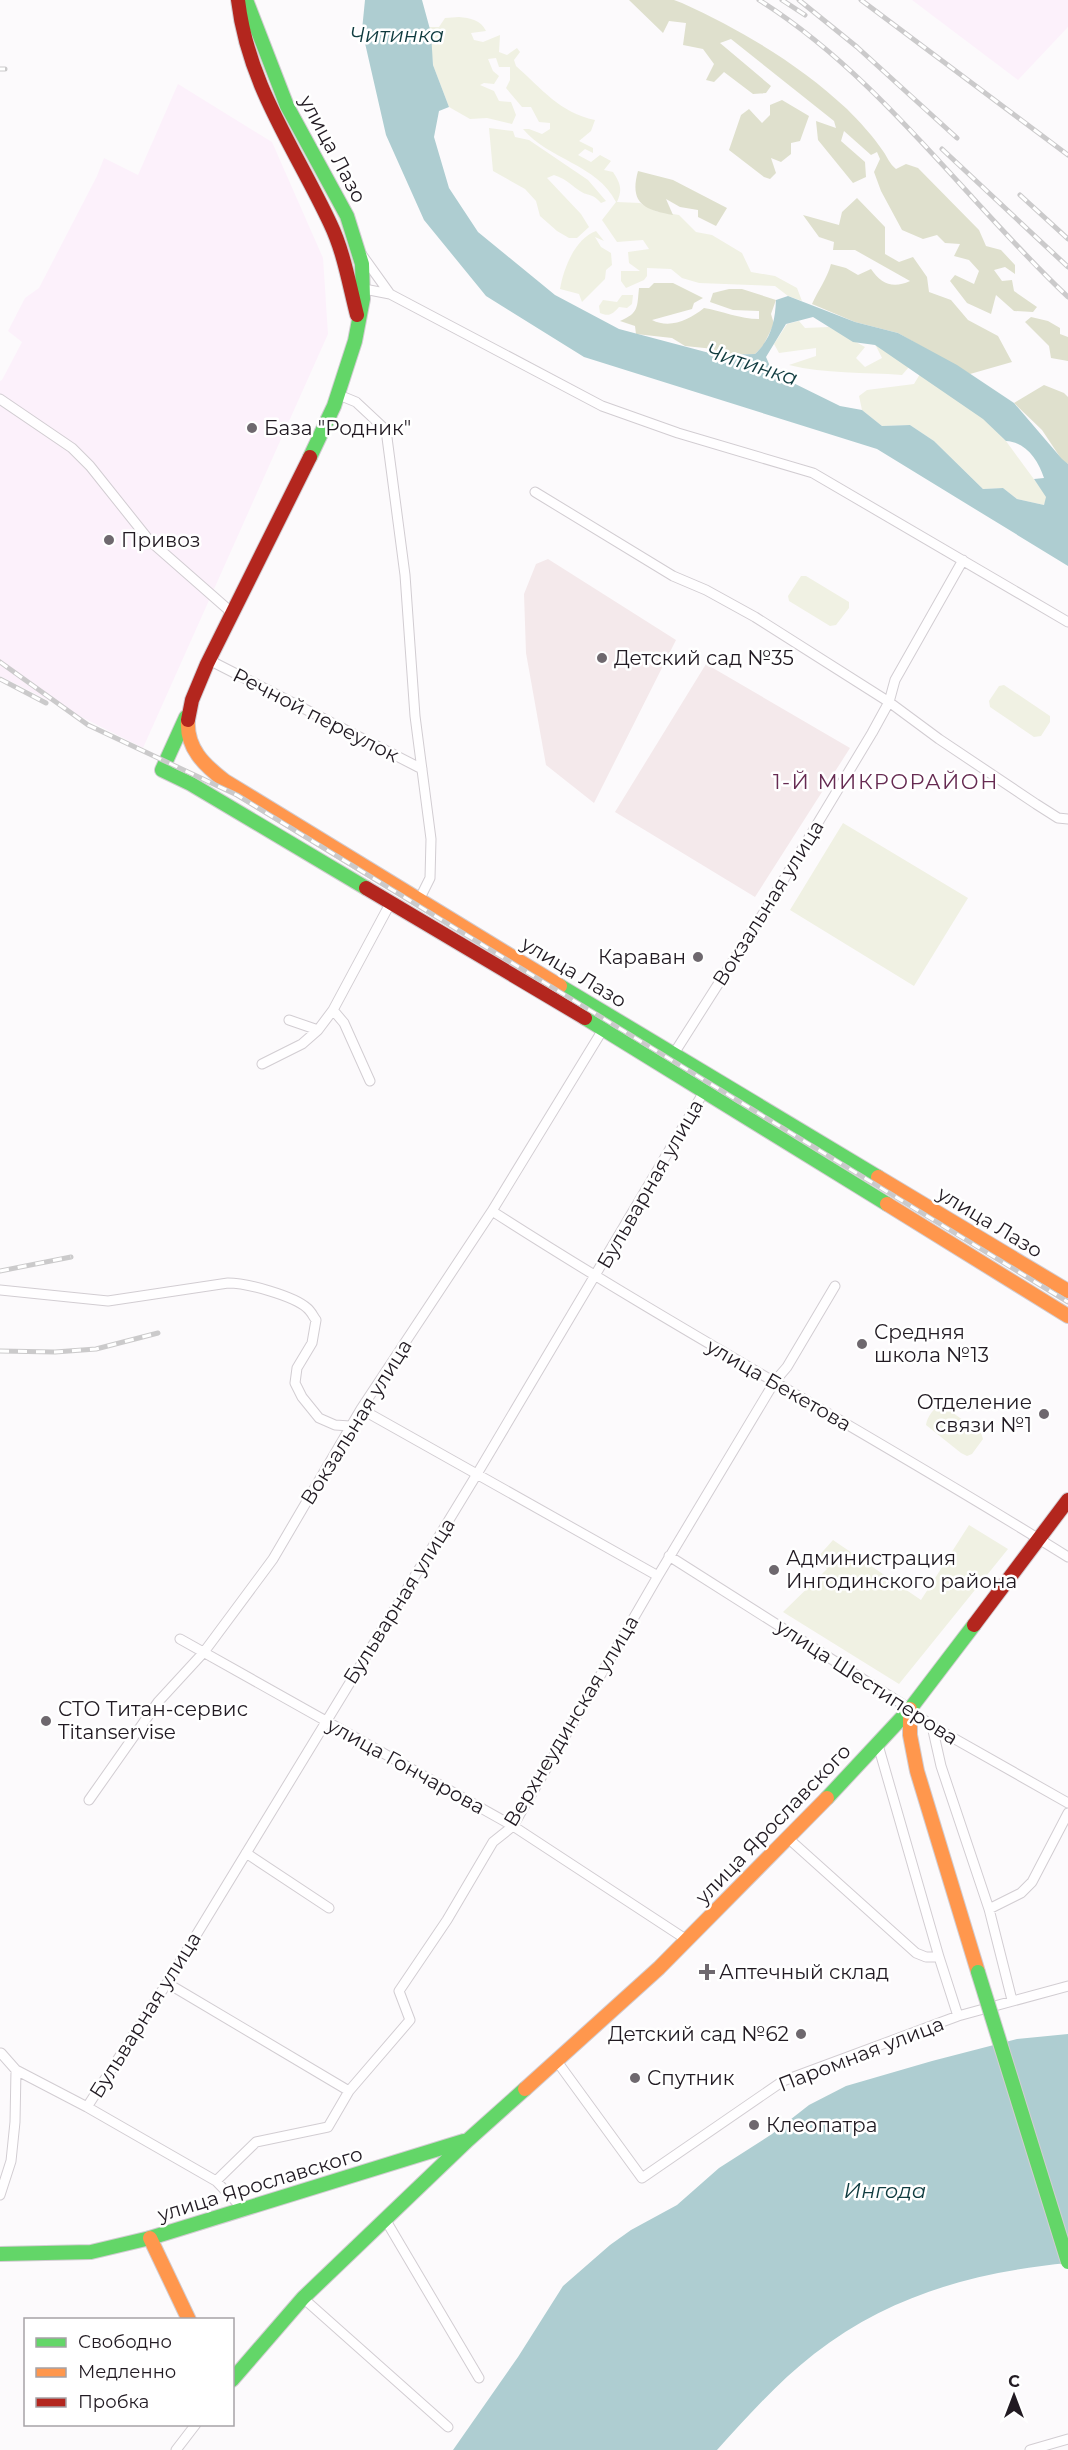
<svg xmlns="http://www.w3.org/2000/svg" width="1068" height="2450" font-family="Montserrat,sans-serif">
	<rect width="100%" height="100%" fill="#fcfafc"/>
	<path fill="#fcf1fb" d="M 912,0 L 1068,0 L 1068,27 L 1018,80 Z
		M 178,84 L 272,142 L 323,258 L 328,334 L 143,748 L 0,676 L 0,381 L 2,380 L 22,342 L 8,331 L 25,298 L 39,288 L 97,176 L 104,158 L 138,175 Z"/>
	<path fill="#f4e9eb" d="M 548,559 L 676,640 L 594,803 L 546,765 L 526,653 L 524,594 L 536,564 Z
		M 706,664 L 850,748 L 755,897 L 615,812 Z"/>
	<path fill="#f0f1e3" d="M 459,17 C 470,18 481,20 486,31 L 471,33 L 474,40 L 483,42 L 500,35 L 499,52 L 507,55 L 517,48 L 520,52 L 514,60 L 516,66 C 541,88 560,113 595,120 L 591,131 L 579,141 L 593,148 L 593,153 L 585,149 L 578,155 L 591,162 L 600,155 L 611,161 L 604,170 L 613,172 C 620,183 623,189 617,202 L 640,203 L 655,211 L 679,215 L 696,232 L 712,235 L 742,253 L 751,272 L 775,276 L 797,288 L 802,301 L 788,296 L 775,286 L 699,283 L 682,278 L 671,269 L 647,268 L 647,276 L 644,280 L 626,288 L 621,281 L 621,271 L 640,271 L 629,263 L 628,252 L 649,249 L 643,240 L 617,242 L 602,220 L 616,202 C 597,164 549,160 523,129 L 529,129 L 542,134 L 550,129 L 550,123 L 539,122 L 531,107 L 522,107 L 506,88 L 510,80 L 510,67 L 499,67 L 496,58 L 488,59 L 493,71 L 499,76 L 494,84 L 484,83 L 480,85 L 494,91 L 499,101 L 511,102 L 516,115 L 512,124 L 487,118 L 470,119 L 449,107 L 433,65 L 429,27 L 439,27 L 445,18 Z
		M 257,45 L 288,120 L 338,211 L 348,236 L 356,277 L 354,278 L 345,237 L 335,212 L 285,120 L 254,46 Z
		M 489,128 L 513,131 L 515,137 L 529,140 L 588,180 L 606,201 L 601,203 C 591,192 589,197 580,191 C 568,183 568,180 554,175 L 547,178 L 581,214 L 589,227 L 577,238 L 569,238 L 557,231 L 540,216 L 536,201 L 525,189 L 493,171 Z
		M 596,231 L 604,241 L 595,237 L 601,247 L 611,253 L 612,265 L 606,270 L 605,279 L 582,302 L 579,294 L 560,289 C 564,267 575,239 596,231 Z
		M 622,295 L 633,295 L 632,304 L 627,308 L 619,307 C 613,314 609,317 600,313 L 599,306 L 603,300 L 617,302 Z
		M 799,321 L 805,328 L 829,327 L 865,347 L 856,358 L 865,367 L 882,358 L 875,344 L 909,367 L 902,375 C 864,372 825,374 789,365 L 816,356 L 816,348 L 779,353 L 774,344 L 787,324 Z
		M 920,374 L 984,419 L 1006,441 L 1047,497 L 1044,505 L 1017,499 L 1003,488 L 983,489 L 934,441 L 910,425 L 882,426 L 862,410 L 859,396 L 867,390 L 914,384 Z
		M 801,576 L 806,576 L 849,602 L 849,608 L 836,625 L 830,626 L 789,601 L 788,596 Z
		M 1004,685 L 1050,716 L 1050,722 L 1041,736 L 1034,737 L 990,707 L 989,701 L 999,686 Z
		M 843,823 L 968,898 L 914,986 L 790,910 Z
		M 942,1405 L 981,1433 L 983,1439 L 972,1454 L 967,1456 L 961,1453 L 926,1425 C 927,1417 934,1407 942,1405 Z
		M 969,1525 L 1008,1549 L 899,1684 L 783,1612 L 827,1569 L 816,1559 L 833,1540 L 921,1600 Z"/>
	<path fill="#dfe0cd" d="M 629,0 L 674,0 L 682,3 C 741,30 799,64 847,109 C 859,121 873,136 883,151 C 888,158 889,163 896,169 L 906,164 L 918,168 L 979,230 L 986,246 L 1001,250 L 1015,265 L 1015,274 L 1005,267 L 994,270 L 1002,281 L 1012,280 L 1014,291 L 1037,307 L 1033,312 L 1014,311 L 996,295 L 991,314 L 967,303 L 950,281 L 955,275 L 974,284 L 979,271 L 969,260 L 954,256 L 960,244 L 945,243 L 937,235 L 923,239 L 902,230 L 881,191 L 874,172 L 880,159 L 877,152 L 871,155 L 844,131 L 841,141 L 865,162 L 866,177 L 853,183 L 818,140 L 816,121 L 836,128 L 834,121 L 731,39 L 720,43 L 771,86 L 766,93 L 753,94 L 724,72 L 714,82 L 706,80 L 714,64 L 703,49 L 683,45 L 686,23 L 669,21 L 663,33 Z
		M 782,100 L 809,116 L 800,141 L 791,143 L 791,154 L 781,162 L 771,158 L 776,173 L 770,179 L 764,177 L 729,150 L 741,115 L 749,109 L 762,123 L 770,115 L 770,105 Z
		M 638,171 L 673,180 L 727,208 L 716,226 L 698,217 L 698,210 L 680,207 L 666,199 L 673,215 C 644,210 629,203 638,171 Z
		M 857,198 L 885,227 L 885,254 L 899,262 L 913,257 L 927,277 L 929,292 L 951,300 L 968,320 L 998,336 L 1012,362 L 970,374 L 898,333 L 855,322 L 812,304 C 818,290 827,279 831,264 L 846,268 L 858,275 L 871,269 C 881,284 893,289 910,281 L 855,250 L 833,250 L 834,242 L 819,237 L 803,215 L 839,225 L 842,212 Z
		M 654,283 L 673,283 L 703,298 L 694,303 L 692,309 L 652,320 C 670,329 689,320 704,308 C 722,311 740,319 759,319 L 759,311 L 733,310 L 710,302 L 713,293 L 729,289 L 742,289 L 776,300 L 771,314 L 774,324 L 763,346 L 755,354 L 717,355 L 714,349 L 685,346 L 672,338 L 636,334 L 635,326 L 620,321 C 639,313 637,307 639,288 L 649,288 Z
		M 1031,317 L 1048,321 L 1060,328 L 1060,334 L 1068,337 L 1068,361 L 1051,358 L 1049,346 L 1025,322 Z
		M 1044,385 L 1064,393 L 1068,397 L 1068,464 L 1062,460 L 1042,430 L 1014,403 Z"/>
	<path fill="#aecdd1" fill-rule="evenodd" d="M 365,0 L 422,0 L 431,33 L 433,65 L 449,107 L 439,111 L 434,137 L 449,188 L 478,232 L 555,295 L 619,329 L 717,355 L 755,354 C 771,339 775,322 776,300 L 788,296 L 855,322 L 898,333 L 957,365 L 1014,403 L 1062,459 L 1068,464 L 1068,566 L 877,449 L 584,357 L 486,296 L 424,220 L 386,135 L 362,30 ZM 813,317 L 853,342 L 875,345 L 983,419 L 1006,441 C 1026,442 1038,460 1044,478 L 1034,479 L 1046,497 L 1044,505 L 1017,499 L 1003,488 L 983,489 L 934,441 L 910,425 L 882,426 L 862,410 L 840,406 L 773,373 L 766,357 L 786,324 Z
		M 1068,2034 L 1068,2263 C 975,2272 890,2295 814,2354 C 778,2382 748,2416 717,2450 L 453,2450 L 518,2357 L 563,2286 L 610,2245 L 631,2230 L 677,2205 L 719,2168 L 772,2134 L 809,2105 L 846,2086 L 932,2061 L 1017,2039 Z"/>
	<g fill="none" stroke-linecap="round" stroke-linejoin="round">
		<defs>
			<path id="street" d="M 362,255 L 390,294
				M 359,288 L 390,294 L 602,406 L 678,433 L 813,473 L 1068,622
				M 339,395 L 356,402 L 386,430 L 405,575 L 415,716 L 431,839 L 430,878 L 419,900
				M 0,399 L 72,448 L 90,466 L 149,540 L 231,612
				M 535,492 L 673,576 L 706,590 L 755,617 L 889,702 L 939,739 L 1036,804 L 1058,818 L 1068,819
				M 209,660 L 422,769
				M 333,1010 L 344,1023 L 370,1081
				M 289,1020 L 318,1030
				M 673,1055 L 766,909 L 872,733 L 889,702 L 895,680 L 963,560
				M 262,1064 L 302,1044 L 318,1030 L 333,1010 L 391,902
				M 492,1211 C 680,1332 878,1438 1068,1557
				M 0,1290 L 108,1301 L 228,1283 C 247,1283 294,1296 307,1308 C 311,1311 313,1316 316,1320 L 312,1343 L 297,1368 L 295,1383 L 302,1397 L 319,1418 L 335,1425 L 350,1426
				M 361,1409 L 658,1576
				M 669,1556 L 910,1709 L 932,1726 L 1068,1803
				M 180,1639 L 513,1826 L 687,1940
				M 932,1726 L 941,1766 L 989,1909 L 1012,2000
				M 878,1745 L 939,1957
				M 89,1800 L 158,1702 L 204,1652 L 273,1559 L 361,1409 L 492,1211 L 602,1031
				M 789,1839 L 916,1953 L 926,1957 L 939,1957 L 958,2016
				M 246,1853 L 329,1908
				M 989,1909 L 1021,1893 L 1032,1882 L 1068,1813
				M 167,1983 L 349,2091
				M 1,2053 L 16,2070 L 87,2107 L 216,2181 L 243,2209
				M 556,2060 L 642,2178 L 783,2081 L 958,2016 L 1068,1986
				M 87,2107 L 167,1983 L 477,1474 L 705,1090
				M 216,2181 L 256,2142 L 328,2127 L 349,2091 L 410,2020 L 399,1991 L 447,1920 L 493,1842 L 513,1826 L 658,1576 L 775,1381 L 787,1367 L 835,1286
				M 0,2195 L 11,2161 L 15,2122 L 16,2070
				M 385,2219 L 479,2378
				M 303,2298 L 448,2427
				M 176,2450 L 196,2424
				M 1030,2450 L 1068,2439"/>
			<path id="fast" d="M 246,0 L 287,106 L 347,216 L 362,264 L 363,299 L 355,341 L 334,406 L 310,457
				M 186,717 L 162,770 L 191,784 L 366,888
				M 560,986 L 878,1177
				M 585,1018 L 887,1204
				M 827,1798 L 910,1709 L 974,1625
				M 0,2254 L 91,2252 L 150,2238 L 464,2141
				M 232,2380 L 303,2298 L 468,2140 L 525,2089"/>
			<path id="slow" d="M 188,720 C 186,748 204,765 225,781 L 560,986
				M 878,1177 L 1068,1291
				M 887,1204 L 1068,1316
				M 910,1709 L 910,1735 L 917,1771 L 978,1972
				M 525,2089 L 659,1968 L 827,1798
				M 150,2238 L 189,2320"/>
			<path id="jam" d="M 238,0 C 248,85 295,148 330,223 C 344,252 349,284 357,315
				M 188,720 L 192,700 L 207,664 L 310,457
				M 366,888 L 585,1018
				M 974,1625 L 1068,1500"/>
		</defs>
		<use href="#street" stroke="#d2cdd2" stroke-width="11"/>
		<use href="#fast" stroke="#d2cdd2" stroke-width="16"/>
		<use href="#slow" stroke="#d2cdd2" stroke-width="16"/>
		<use href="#jam" stroke="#d2cdd2" stroke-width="16"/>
		<use href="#street" stroke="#fffeff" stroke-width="9"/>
		<use href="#fast" stroke="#63d668" stroke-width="14"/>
		<use href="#slow" stroke="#ff974d" stroke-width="14"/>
		<use href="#jam" stroke="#b3261e" stroke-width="14"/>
		<defs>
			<path id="rail" d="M 759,0 C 880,76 965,200 1068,297
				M 782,0 L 805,15
				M 799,0 L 857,47 L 957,138
				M 861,0 L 1068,155
				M 0,69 L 5,69
				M 942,149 L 1068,267
				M 1020,195 L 1068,239
				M 0,662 L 88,725 L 237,795 L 1068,1302
				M 0,679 L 46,703
				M 0,1271 L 71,1257
				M 0,1351 L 55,1352 L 96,1349 L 158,1333"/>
		</defs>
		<use href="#rail" stroke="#cbcacb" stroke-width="5"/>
		<use href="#rail" stroke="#fff" stroke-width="3" stroke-dasharray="9" stroke-linecap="butt"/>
		<defs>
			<path id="fast-bridge" d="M 978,1972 L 1068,2262"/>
		</defs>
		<use href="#fast-bridge" stroke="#d2cdd2" stroke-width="16" stroke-linecap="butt"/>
		<use href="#fast-bridge" stroke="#63d668" stroke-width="14"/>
	</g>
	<g fill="#6e686e" stroke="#fff" stroke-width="2">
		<circle cx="252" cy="428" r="6"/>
		<circle cx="109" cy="540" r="6"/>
		<circle cx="602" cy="658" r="6"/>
		<circle cx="698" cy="957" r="6"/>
		<circle cx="862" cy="1344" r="6"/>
		<circle cx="1044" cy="1414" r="6"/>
		<circle cx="774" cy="1570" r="6"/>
		<circle cx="46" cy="1721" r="6"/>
		<path d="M704 1963h6v6h6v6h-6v6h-6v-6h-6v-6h6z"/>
		<circle cx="801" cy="2034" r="6"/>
		<circle cx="635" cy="2078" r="6"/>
		<circle cx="754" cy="2125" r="6"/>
	</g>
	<g text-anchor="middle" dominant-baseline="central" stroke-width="5" stroke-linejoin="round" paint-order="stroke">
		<g font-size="20" fill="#211a22" stroke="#fff">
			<text transform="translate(333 149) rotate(62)">улица Лазо</text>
			<text transform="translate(316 715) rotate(27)">Речной переулок</text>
			<text transform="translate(768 903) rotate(-58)">Вокзальная улица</text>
			<text transform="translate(574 972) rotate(31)">улица Лазо</text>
			<text transform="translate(650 1184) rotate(-60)">Бульварная улица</text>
			<text transform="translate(990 1222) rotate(31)">улица Лазо</text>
			<text transform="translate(779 1385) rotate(30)">улица Бекетова</text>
			<text transform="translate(356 1422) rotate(-58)">Вокзальная улица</text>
			<text transform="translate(399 1601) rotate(-58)">Бульварная улица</text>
			<text transform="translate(867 1682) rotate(33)">улица Шестиперова</text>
			<text transform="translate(571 1721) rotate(-59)">Верхнеудинская улица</text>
			<text transform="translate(406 1766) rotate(29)">улица Гончарова</text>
			<text transform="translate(773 1824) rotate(-46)">улица Ярославского</text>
			<text transform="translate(145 2015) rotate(-58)">Бульварная улица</text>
			<text transform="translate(861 2054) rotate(-21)">Паромная улица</text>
			<text transform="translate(260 2184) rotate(-17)">улица Ярославского</text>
		</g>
		<g font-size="20" fill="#211a22" stroke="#fff" text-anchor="start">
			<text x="264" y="428">База "Родник"</text>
			<text x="121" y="540">Привоз</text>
			<text x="614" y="658">Детский сад №35</text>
			<text x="686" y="957" text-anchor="end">Караван</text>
			<text x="874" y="1332">Средняя<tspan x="874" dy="23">школа №13</tspan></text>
			<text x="1032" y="1402" text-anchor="end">Отделение<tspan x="1032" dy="23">связи №1</tspan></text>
			<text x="786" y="1558">Администрация<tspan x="786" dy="23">Ингодинского района</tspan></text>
			<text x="58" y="1709">СТО Титан-сервис<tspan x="58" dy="23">Titanservise</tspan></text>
			<text x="719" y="1972">Аптечный склад</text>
			<text x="789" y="2034" text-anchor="end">Детский сад №62</text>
			<text x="647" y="2078">Спутник</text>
			<text x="766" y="2125">Клеопатра</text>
		</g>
		<g font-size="21" font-style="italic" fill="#0f3b3f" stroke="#fff">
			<text x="397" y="34">Читинка</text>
			<text transform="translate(752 364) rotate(18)">Читинка</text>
			<text x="885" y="2190">Ингода</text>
		</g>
		<g font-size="21" letter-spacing="1.5" fill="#662b52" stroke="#fff">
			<text x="886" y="781">1-Й МИКРОРАЙОН</text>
		</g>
	</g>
	<rect x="24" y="2318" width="210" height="108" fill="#ffffff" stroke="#a6a3a7" stroke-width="1.5"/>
	<rect x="36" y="2338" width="30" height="9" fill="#63d668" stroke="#a6a3a7" stroke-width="1.5"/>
	<text x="78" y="2348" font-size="18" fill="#211a22">Свободно</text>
	<rect x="36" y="2368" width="30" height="9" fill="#ff974d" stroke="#a6a3a7" stroke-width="1.5"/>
	<text x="78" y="2378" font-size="18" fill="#211a22">Медленно</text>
	<rect x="36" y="2398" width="30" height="9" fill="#b3261e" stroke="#a6a3a7" stroke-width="1.5"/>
	<text x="78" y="2408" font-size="18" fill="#211a22">Пробка</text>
	<g transform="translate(1014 2396)" stroke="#ffffff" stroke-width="4.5" paint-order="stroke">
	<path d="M0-4.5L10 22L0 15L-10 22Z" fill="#211a22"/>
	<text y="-9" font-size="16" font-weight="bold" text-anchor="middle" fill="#211a22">С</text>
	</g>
</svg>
